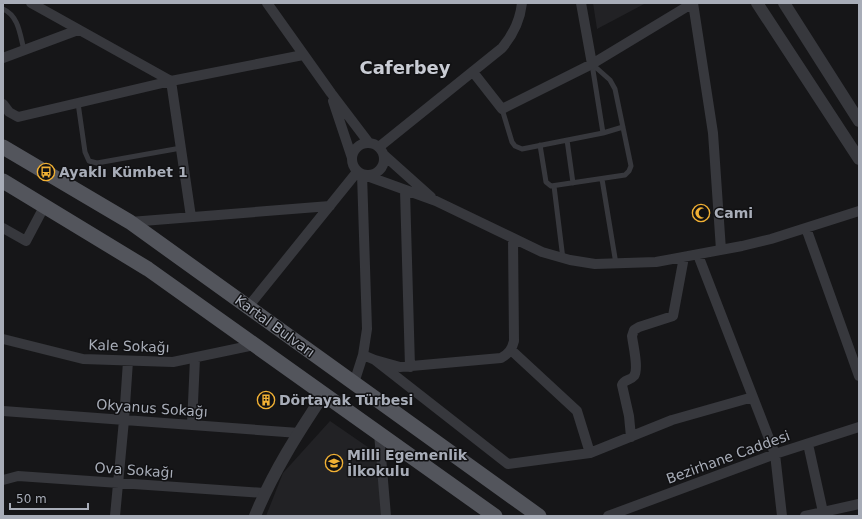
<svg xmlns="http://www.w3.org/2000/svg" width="862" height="519" font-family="'DejaVu Sans',sans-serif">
	<rect width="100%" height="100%" fill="#161618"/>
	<path fill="#222225" d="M 593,3 L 646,3 L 597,29 Z
		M 330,421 L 375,452 L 383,516 L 266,516 L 283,473 Z"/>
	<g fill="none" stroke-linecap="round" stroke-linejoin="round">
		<path stroke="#37383d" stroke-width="5" d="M 3,9 C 19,16 20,35 24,50
			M 592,64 L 603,133
			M 78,103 L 85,152 L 89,161 L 97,163 L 181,148
			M 502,109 L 512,142 L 515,146 L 522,149 L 603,133 L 623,127
			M 567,140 L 573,183
			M 540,145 L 546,182 L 551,186 L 625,175 L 629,171 L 631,166 L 615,89 L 610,80 L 592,64
			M 602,179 L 616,264
			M 554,186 L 563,259"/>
		<path stroke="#37383d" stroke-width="10" d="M 31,3 L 171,81 L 303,55
			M 267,3 L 331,93 L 369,143
			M 581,3 L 592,64
			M 693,3 L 713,133 L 721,250
			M 3,58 L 78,30
			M 473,72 L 502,109 L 592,64 L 693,3
			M 333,101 L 352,158
			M 3,104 L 9,112 L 18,117 L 171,81 L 191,217
			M352 159a16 16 0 1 1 32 0a16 16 0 1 1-32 0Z
			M 379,147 L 502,48 C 513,35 520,21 522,3
			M 384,155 L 431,197
			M 367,176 L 436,201 L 542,252 L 570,260 L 595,264 L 656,262 L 742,246 L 771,239 L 859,211
			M 405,190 L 410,367
			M 130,222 L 330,206
			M 3,228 L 26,241 L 44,207
			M 806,228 L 859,376
			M 698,255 L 775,454 L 782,516
			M 248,307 L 357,172
			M 3,339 L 83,359 L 173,362 L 254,345
			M 511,350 L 577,411 L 590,453
			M 363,355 L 375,360 L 400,367 L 501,358 C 509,354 512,349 514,341 L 513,238
			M 375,360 L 508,464 L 590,453 L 672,420 L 753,397
			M 354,383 L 363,355 L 367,329 L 362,174
			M 3,411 L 299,433
			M 192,425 L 195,358
			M 379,433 L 386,516
			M 631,437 L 629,416 L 622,385 C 624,379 630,381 634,376 C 639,369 633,345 632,336 L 634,330 L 639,327 L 673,316 L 684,257
			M 808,444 L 823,512
			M 3,480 L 18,476 L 264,493
			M 115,516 L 124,420 L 128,361
			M 608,516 L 775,454 L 859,427
			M 805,516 L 859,504"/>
		<path stroke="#37383d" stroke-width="12" d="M 757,3 L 859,159
			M 784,3 L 859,121
			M 255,516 C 273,472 298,433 324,394"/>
		<path stroke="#53555c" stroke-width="15" d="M 3,147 L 130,222 L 539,516
			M 3,181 L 148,269 L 495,516"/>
	</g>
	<defs>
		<symbol id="bus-ring" viewBox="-11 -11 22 22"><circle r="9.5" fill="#111113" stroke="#f2b134" stroke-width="1.5"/><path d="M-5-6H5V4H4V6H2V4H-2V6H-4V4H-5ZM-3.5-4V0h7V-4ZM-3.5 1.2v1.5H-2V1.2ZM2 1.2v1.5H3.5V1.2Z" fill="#f2b134"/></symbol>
		<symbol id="mosque-ring" viewBox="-11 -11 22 22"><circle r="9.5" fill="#111113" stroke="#f2b134" stroke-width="1.5"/><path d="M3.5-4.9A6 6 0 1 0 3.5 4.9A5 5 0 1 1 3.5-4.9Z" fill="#f2b134"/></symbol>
		<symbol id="building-ring" viewBox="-11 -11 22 22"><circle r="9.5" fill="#111113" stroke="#f2b134" stroke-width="1.5"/><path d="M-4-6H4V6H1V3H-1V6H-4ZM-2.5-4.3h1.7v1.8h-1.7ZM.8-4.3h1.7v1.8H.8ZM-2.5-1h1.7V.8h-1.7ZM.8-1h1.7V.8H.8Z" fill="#f2b134"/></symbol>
		<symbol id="school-ring" viewBox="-11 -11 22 22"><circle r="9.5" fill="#111113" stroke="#f2b134" stroke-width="1.5"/><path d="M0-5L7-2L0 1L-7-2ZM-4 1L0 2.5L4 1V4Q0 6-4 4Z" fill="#f2b134"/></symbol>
	</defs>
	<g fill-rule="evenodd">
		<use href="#bus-ring" x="36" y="162" width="20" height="20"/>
		<use href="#mosque-ring" x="691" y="203" width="20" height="20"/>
		<use href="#building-ring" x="256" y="390" width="20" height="20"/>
		<use href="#school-ring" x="324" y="453" width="20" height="20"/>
	</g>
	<g text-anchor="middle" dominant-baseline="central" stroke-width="3" stroke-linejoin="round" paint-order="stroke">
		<g font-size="14" font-weight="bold" fill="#a8adb8" stroke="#111113" text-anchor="start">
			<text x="59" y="172">Ayaklı Kümbet 1</text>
			<text x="714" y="213">Cami</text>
			<text x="279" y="400">Dörtayak Türbesi</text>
			<text x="347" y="455">Milli Egemenlik<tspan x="347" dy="16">İlkokulu</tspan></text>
		</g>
		<g font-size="14" fill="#a8adb8" stroke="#111113">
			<text transform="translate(275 326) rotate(36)">Kartal Bulvarı</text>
			<text transform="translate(129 346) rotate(2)">Kale Sokağı</text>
			<text transform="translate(152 408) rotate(4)">Okyanus Sokağı</text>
			<text transform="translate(728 457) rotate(-20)">Bezirhane Caddesi</text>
			<text transform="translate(134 470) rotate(4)">Ova Sokağı</text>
		</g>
		<g font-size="18" font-weight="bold" fill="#c9ccd4" stroke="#111113">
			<text x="405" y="67">Caferbey</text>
		</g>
	</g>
	<rect width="862" height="519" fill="none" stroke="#a8adb8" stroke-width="8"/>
	<path d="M10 503v6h78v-6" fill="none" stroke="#a8adb8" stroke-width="2"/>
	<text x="16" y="503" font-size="12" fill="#a8adb8" stroke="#111113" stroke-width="3" paint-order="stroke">50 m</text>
</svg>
